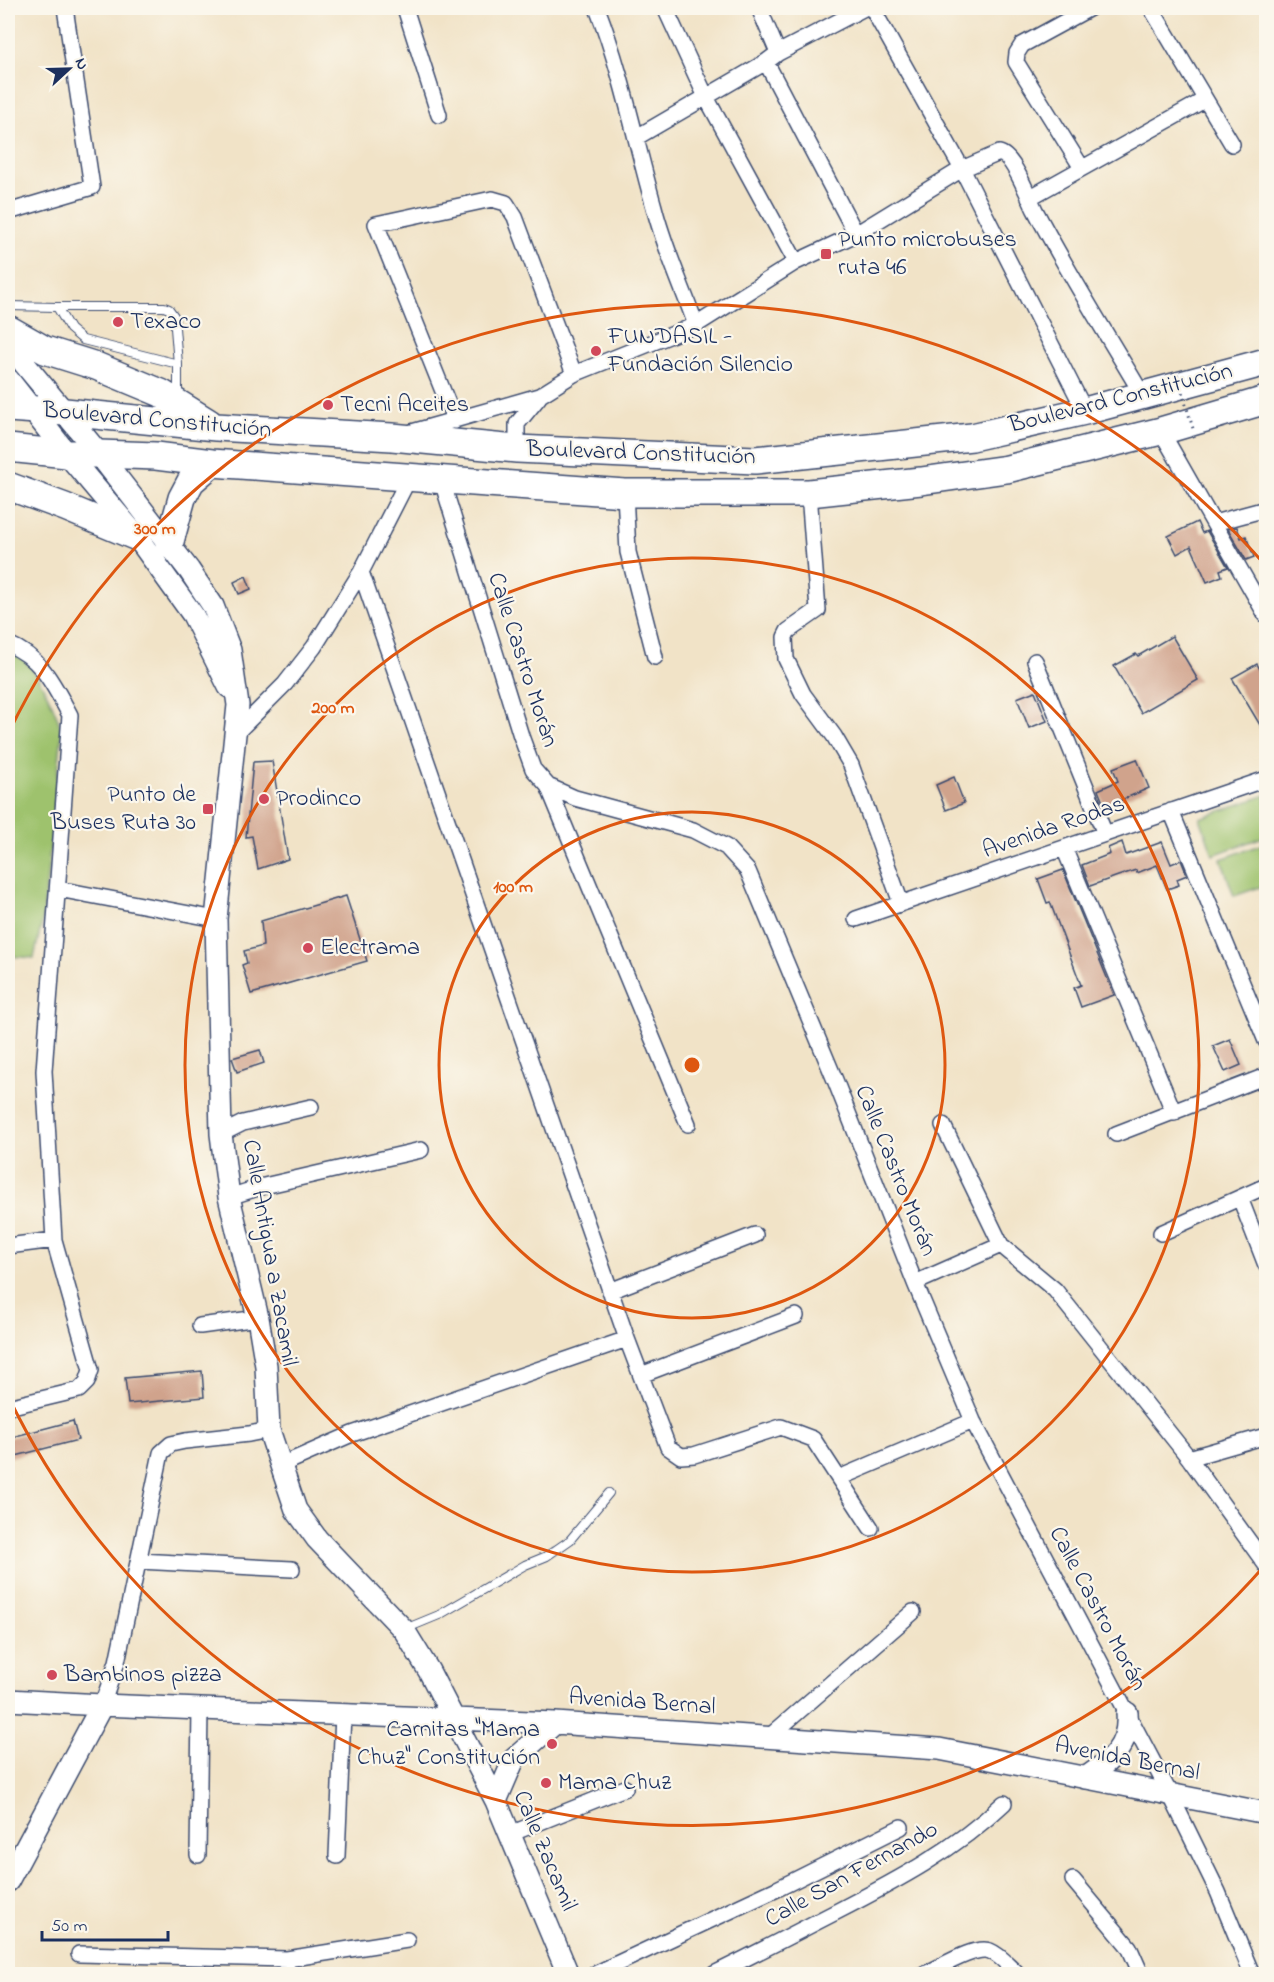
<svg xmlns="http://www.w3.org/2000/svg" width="1274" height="1982" font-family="'Indie Flower',sans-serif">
	<rect width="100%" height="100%" fill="#fbf7ec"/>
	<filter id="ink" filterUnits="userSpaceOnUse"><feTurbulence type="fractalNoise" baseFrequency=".0167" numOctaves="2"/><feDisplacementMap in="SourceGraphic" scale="12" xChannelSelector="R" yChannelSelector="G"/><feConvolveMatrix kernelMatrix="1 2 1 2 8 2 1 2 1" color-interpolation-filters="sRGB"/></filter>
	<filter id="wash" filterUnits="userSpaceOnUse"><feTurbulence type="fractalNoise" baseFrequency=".008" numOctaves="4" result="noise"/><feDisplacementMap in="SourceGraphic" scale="24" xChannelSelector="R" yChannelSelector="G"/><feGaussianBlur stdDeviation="1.35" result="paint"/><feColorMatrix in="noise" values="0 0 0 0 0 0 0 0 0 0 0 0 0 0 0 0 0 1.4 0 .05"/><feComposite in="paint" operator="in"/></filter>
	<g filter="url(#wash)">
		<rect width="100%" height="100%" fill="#f1e3c7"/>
		<path fill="#9ec26d" stroke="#5c7866" stroke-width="1.5" d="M 8,653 C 13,655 21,657 25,661 C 41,678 57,711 62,733 L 43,918 L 34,958 L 8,956 Z
			M 1266,795 L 1266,836 L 1213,855 L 1200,818 Z
			M 1266,843 L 1266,885 L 1234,896 L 1221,859 Z"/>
		<g id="blocks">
			<path fill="#d0a38c" d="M 1197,522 L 1202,533 L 1207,531 L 1228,567 L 1220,570 L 1222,576 L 1207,582 L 1191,546 L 1177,554 L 1168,536 Z
				M 1237,527 L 1241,538 L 1246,536 L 1254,557 L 1246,560 L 1228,529 Z
				M 246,576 L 251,589 L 239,594 L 234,582 Z
				M 1172,636 L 1198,680 L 1141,713 L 1114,666 L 1136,654 L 1138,656 Z
				M 1257,664 L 1266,680 L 1266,735 L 1232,678 Z
				M 1035,691 L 1047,721 L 1029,728 L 1017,698 Z
				M 1137,759 L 1149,788 L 1105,807 L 1098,790 L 1118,781 L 1113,768 Z
				M 272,761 L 288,859 L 258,869 L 252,836 L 246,837 L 253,762 Z
				M 954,777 L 964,803 L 946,810 L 936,785 Z
				M 1122,842 L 1126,855 L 1162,842 L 1171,864 L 1181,860 L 1187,875 L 1177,879 L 1179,885 L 1167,889 L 1157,865 L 1137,873 L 1136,870 L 1118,876 L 1090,886 L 1082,865 L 1110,854 L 1108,848 Z
				M 1063,870 L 1114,995 L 1081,1007 L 1074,988 L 1081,985 L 1050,902 L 1047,903 L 1038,879 Z
				M 346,896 L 367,961 L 251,994 L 242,965 L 247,963 L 244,951 L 263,946 L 261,921 Z
				M 1230,1039 L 1241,1065 L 1225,1072 L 1213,1046 Z
				M 260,1050 L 264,1063 L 237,1072 L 232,1058 Z
				M 202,1371 L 204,1397 L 128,1404 L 125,1378 Z
				M 73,1421 L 78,1440 L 8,1458 L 8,1438 Z"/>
		</g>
	</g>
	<g filter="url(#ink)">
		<use href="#blocks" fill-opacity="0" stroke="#3b4a6e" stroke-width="1.5"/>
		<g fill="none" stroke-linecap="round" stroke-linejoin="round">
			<defs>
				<path id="lane" d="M 8,306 L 57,307 L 70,329 L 83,340 L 178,364 L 178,397
					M 57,307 L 164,307 L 169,309 L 174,316 L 178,364
					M 405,1629 L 439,1615 L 525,1565 L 547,1556 L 570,1540 L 609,1493"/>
				<path id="street" d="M 405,8 L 439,115
					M 597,8 C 622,72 635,140 654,207 C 664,247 682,286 696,325
					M 665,8 L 706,97 L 796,262
					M 759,8 L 778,53
					M 872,8 L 962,169 L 1085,411
					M 1151,8 L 1232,144
					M 766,62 L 856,234
					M 637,137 L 766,62 L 778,53 L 864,8
					M 1082,168 L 1016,62 L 1017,53 L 1022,45 L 1090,8
					M 1029,198 L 1199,103 L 1204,98
					M 8,212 L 92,187 L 65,8
					M 455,421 L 376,224 L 492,199 L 506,203 L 515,217 L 574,374
					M 1161,431 L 1266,615
					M 412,432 L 539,396 L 574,374 L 696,325 L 796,262 L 856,234 L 962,169 L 999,153 C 1013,155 1028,196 1035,210 C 1068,273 1106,333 1142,394
					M 517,449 L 517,424 L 539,397
					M 441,478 L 521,736 L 533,769 L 548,786 L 575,798 L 693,830 L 726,847 L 748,871 L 835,1080 L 915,1283 L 973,1421 L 1170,1794 L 1218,1892 L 1252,1974
					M 625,493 L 628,552 L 655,657
					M 809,493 L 818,610 L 788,631 L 785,637 L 786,659 L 803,694 L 834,736 L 851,765 L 901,903
					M 1214,523 L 1266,509
					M 361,572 L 627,1339 L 668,1447 L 681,1456 L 694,1455 L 781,1427 L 813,1439 L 871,1528
					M 8,644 C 42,658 53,684 70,715 L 44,1071 L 54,1240 L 91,1370 L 87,1382 L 79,1390 L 8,1407
					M 1035,661 L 1105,834
					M 236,733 L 285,684 L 314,647 L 361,572 L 409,478
					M 548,786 L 688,1124
					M 1171,811 L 1266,1041
					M 1064,848 L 1174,1113
					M 58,889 L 216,919
					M 856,919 L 1266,779
					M 943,1125 L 1001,1245 L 1055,1290 L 1189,1458 L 1266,1565
					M 221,1134 L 243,1123 L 311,1107
					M 1116,1134 L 1266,1076
					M 229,1197 L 264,1186 L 421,1150
					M 1240,1198 L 1266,1265
					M 1161,1233 L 1266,1186
					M 8,1246 L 54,1240
					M 915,1283 L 1001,1245
					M 610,1291 L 755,1235
					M 200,1326 L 258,1318
					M 641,1375 L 796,1316
					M 1189,1458 L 1266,1436
					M 281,1465 L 352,1434 L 627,1339
					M 839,1478 L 973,1421
					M 139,1561 L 292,1569
					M 102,1705 L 117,1662 L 161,1453 L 171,1444 L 185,1441 L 249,1434 L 269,1430
					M 769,1737 L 913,1612
					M 510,1834 L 625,1788
					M 198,1855 L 200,1709
					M 337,1856 L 343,1714
					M 1073,1880 L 1129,1947 L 1141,1974
					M 79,1954 L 287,1959 L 407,1940
					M 286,1974 L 287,1959
					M 595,1974 L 777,1889 L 901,1827
					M 714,1974 C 755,1954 795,1933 836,1912 C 896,1881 955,1850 1004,1803
					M 925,1974 C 941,1967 975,1945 990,1951 C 1000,1955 1008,1965 1016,1972"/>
				<path id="secondary" d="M 8,344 L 99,454 L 189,570 L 213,606 L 230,650 L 238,705 L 216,919 L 221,1134 L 229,1197 L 258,1318 L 266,1366 L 269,1430 L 296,1510 L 317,1539 L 404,1630 L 429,1671 L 496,1801 L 568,1974
					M 8,379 L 67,454 L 137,537 L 193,615 L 229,687
					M 8,1700 L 102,1705 L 555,1723 L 939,1749 L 1266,1813
					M 1085,1778 C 1110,1761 1130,1747 1127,1713
					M 496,1801 L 514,1759 L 555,1723
					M 8,1881 L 102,1705"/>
				<path id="highway" d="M 8,329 L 45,350 L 96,366 L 161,393 L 209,423
					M 8,408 L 65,412 L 216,427 L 392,437 L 517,449 L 755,460 L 972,437 L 1085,411 L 1266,362
					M 8,448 L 67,454 L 99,454 L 156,456 L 212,463 L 625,493 L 809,493 L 921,481 L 1007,469 L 1161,431 L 1266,400
					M 8,486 L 65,507 L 137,537
					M 169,545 L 182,498 L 191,481 L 212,463"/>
			</defs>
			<use href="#lane" stroke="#3b4a6e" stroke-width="10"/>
			<use href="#street" stroke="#3b4a6e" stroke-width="18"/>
			<use href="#secondary" stroke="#3b4a6e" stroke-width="24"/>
			<use href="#highway" stroke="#3b4a6e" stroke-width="30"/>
			<use href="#lane" stroke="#fff" stroke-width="8"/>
			<use href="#street" stroke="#fff" stroke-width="15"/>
			<use href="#secondary" stroke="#fff" stroke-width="21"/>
			<use href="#highway" stroke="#fff" stroke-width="27"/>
			<path stroke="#3b4a6e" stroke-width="3" stroke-dasharray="1.5 4.5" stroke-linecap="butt" d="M 1177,375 L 1194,432"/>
		</g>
	</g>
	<g fill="none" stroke="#de5710" stroke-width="3">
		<circle cx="692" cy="1065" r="253"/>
		<circle cx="692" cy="1065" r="507"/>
		<path d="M1266 1564A760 760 0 0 1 9 1398M9 732A760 760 0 0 1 1266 566"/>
	</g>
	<g fill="#d1495b" stroke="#fbf7ec" stroke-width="2">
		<rect x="820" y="248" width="12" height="12" rx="3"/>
		<circle cx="118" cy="322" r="6"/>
		<circle cx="596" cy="351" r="6"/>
		<circle cx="328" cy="405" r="6"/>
		<circle cx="264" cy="799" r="6"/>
		<rect x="202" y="803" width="12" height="12" rx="3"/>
		<circle cx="308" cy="948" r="6"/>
		<circle cx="52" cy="1675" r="6"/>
		<circle cx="552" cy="1744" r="6"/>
		<circle cx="546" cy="1783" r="6"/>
	</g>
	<g text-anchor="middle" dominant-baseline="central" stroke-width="4.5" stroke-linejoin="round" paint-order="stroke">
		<g font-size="24" fill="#1b2f5e" stroke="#fbf7ec" text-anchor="start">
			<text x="838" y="240">Punto microbuses<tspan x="838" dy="28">ruta 46</tspan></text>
			<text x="130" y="322">Texaco</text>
			<text x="608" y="337">FUNDASIL -<tspan x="608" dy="28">Fundación Silencio</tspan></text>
			<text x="340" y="405">Tecni Aceites</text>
			<text x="196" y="795" text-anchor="end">Punto de<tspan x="196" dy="28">Buses Ruta 30</tspan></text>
			<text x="276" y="799">Prodinco</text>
			<text x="320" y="948">Electrama</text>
			<text x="64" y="1675">Bambinos pizza</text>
			<text x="540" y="1730" text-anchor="end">Carnitas "Mama<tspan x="540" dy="28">Chuz" Constitución</tspan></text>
			<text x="558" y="1783">Mama Chuz</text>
		</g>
		<g font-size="24" fill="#1b2f5e" stroke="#fbf7ec">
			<text transform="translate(1121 399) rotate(-14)">Boulevard Constitución</text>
			<text transform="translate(157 421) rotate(5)">Boulevard Constitución</text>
			<text transform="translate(641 454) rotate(2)">Boulevard Constitución</text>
			<text transform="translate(522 660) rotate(72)">Calle Castro Morán</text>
			<text transform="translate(1054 828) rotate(-19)">Avenida Rodas</text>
			<text transform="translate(895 1171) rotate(68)">Calle Castro Morán</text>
			<text transform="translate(269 1253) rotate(80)">Calle Antigua a Zacamil</text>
			<text transform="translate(1097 1609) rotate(62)">Calle Castro Morán</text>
			<text transform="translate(642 1703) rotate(4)">Avenida Bernal</text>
			<text transform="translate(1127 1760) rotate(11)">Avenida Bernal</text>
			<text transform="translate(544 1851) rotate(67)">Calle Zacamil</text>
			<text transform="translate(852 1875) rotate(-29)">Calle San Fernando</text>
		</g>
	</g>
	<circle cx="692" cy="1065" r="9" fill="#de5710" stroke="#fbf7ec" stroke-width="3"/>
	<g font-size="18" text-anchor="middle" font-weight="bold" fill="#de5710" stroke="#fbf7ec" stroke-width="4.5" stroke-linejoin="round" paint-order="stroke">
		<text x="155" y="534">300 m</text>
		<text x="333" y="713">200 m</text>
		<text x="513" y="892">100 m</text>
	</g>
	<rect width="1274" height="1982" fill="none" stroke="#fbf7ec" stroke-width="30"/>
	<g transform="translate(69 69) rotate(68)" stroke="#fbf7ec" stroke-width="4.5" paint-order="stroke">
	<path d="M0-4.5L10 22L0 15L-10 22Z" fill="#1b2f5e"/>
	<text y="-9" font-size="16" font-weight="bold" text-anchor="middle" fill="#1b2f5e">N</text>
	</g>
	<path d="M42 1931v9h126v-9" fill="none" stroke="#1b2f5e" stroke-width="3"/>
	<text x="51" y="1931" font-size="18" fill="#1b2f5e" stroke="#fbf7ec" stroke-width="4.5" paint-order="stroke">50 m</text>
</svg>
